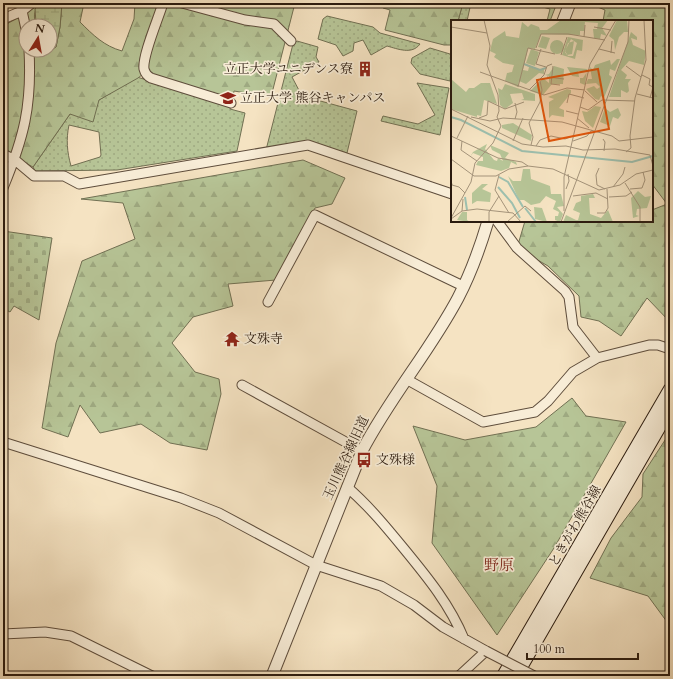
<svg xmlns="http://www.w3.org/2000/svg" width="673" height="679" font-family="Cardo,'Noto Serif JP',serif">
	<defs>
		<pattern id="grass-dots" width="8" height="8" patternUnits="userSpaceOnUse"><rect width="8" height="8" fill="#b7c597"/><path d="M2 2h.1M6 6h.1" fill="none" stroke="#9ea981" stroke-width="1.8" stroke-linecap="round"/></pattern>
		<pattern id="forest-firs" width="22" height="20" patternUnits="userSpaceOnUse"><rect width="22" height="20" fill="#b7c597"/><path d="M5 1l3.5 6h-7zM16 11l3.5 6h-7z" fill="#9ea981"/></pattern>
		<pattern id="wetland-marsh" width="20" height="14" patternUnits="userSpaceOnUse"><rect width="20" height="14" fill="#b7c597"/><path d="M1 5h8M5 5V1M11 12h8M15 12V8" fill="none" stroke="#9ea981"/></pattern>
		<pattern id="cemetery-stones" width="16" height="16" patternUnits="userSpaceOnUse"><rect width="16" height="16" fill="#b7c597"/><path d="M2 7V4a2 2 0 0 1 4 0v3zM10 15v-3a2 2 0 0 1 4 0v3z" fill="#9ea981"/></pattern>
	</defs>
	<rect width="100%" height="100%" fill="#f5e3c2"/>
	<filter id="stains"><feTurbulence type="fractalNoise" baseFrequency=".005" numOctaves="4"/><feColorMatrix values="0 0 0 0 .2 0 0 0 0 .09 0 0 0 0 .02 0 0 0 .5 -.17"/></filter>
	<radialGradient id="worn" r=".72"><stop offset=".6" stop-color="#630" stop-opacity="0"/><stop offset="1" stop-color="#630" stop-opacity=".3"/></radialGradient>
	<path fill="url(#grass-dots)" stroke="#717053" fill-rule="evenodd" d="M 463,3 L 471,3 L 467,21 L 458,21 Z
		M 327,16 L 373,27 L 380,33 L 420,44 C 412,55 398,49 387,46 L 371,55 L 363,40 L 354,43 L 353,51 L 343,56 L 336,45 L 318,39 L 323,19 Z
		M 297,41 L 318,47 L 316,57 L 319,62 L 292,77 L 302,96 L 357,111 L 347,153 L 311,143 L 266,150 L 293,44 Z
		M 430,48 L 450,54 L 452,58 L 450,81 L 420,74 L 411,63 L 412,58 Z
		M 137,77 L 231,106 L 230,109 L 245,113 L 237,151 L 117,170 L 35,171 L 33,167 L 70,114 L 99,100 ZM 69,125 L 99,132 L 101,155 L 100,157 L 71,166 C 67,152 66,139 69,125 Z
		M 417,83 L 449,88 L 440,135 L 381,121 L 383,116 L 418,124 L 435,115 Z"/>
	<path fill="url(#forest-firs)" stroke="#717053" d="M 36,3 L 40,3 C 34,10 32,18 38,26 L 26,26 L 26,50 L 50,50 L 50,44 L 51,46 L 56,47 L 60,27 L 62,3 L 84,3 L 80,22 C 93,35 104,46 122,51 L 134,19 L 135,3 L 295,3 L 271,97 L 234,91 L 232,101 L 152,75 L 148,70 L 138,78 L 99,100 L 93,122 L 70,114 L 33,167 L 3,151 L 3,26 L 27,13 Z
		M 384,3 L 463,3 L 458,21 L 452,21 L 452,45 L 444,45 L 385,30 L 390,10 L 383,8 Z
		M 528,3 L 557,3 L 550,21 L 547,21 L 550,9 Z
		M 588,3 L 670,3 L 670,322 L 647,298 L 621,336 L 599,321 L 581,317 L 579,296 L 548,266 L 517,248 L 525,221 L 652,221 L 652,210 L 667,204 L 652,184 L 652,21 L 603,21 L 605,10 Z
		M 303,160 L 345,178 L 332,204 L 315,208 L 276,280 L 228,284 L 233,306 L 193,317 L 172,343 L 195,372 L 219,379 L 221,394 L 207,450 L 170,443 L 141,424 L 100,433 L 80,405 L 68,437 L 42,428 L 56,343 L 82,261 L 135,239 L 123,203 L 81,199 Z
		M 572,398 L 586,416 L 626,422 L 554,548 L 497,635 L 432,543 L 437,486 L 413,426 L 465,440 L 536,427 Z
		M 667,437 L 670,441 L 670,626 L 648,596 L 590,578 L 611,538 L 642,497 L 643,474 Z"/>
	<path fill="url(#wetland-marsh)" stroke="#717053" d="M 40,3 L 62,3 L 60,27 L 56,47 L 53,49 L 50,44 L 50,26 L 38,26 L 36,23 L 35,9 Z"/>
	<path fill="url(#cemetery-stones)" stroke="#717053" d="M 3,231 L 52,238 L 39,320 L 14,306 L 10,312 L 3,308 Z"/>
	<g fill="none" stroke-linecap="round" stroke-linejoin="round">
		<defs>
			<path id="minor" d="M 163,3 C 159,17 142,56 144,69 C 145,73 147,76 151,78 L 231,103
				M 182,3 L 245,20 L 274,24 L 291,41
				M 22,11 L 26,29
				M 3,19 L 22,11 L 32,3
				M 3,154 L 15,160 L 34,176 L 64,176 L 79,184 L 308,145 L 452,194
				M 3,188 C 24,137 32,106 29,50
				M 497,221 L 517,248 L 565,291 L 569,297 L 573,327 L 597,358
				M 268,302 L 315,215 L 463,286
				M 406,379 L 483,422 L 535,412 L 548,401 L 573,372 L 597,358 L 649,345 L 658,345 L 670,349
				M 242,385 L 362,451
				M 3,442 L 181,498 L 219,513 L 316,565 L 381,586 L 414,605 L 443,627 L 486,651 L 459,676
				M 347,487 C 369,506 387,528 405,550 C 428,578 450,605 464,639
				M 3,634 L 45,632 L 71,636 L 152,676"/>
			<path id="tertiary" d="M 563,21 L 570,3
				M 272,676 L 362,451 C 390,397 430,351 458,298 C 471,273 480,248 488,221"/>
			<path id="secondary" d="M 503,676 L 670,389
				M 516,676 L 670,409"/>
		</defs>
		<use href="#minor" stroke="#5e4d3c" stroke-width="11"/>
		<use href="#tertiary" stroke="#5e4d3c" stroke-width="13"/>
		<use href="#secondary" stroke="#2b1b0f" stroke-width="14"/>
		<use href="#minor" stroke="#f8edd7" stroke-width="9"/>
		<use href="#tertiary" stroke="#f8edd7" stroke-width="11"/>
		<use href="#secondary" stroke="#f8edd7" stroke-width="12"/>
		<defs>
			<path id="minor-bridge" d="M 486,651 L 534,676"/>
		</defs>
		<use href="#minor-bridge" stroke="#5e4d3c" stroke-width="11" stroke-linecap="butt"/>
		<use href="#minor-bridge" stroke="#f8edd7" stroke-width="9"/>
	</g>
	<defs>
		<symbol id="building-bare" viewBox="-9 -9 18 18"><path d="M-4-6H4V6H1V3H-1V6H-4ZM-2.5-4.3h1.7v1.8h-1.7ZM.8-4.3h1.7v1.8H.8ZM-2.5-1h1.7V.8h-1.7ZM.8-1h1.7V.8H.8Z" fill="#8f2418" stroke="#f8edd7" stroke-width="2.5" paint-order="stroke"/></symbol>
		<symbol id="university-bare" viewBox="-9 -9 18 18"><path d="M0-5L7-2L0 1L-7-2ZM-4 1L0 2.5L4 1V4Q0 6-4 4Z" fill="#8f2418" stroke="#f8edd7" stroke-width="2.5" paint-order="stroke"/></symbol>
		<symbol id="temple-bare" viewBox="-9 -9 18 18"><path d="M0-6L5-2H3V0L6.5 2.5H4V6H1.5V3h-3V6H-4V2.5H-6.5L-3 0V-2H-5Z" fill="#8f2418" stroke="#f8edd7" stroke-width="2.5" paint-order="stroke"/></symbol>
		<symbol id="bus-bare" viewBox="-9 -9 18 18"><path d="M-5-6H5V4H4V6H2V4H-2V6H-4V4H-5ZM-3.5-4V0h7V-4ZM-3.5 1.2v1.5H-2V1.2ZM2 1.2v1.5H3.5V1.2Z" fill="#8f2418" stroke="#f8edd7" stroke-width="2.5" paint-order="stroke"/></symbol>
	</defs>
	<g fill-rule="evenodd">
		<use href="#building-bare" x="354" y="58" width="22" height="22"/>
		<use href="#university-bare" x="217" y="87" width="22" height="22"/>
		<use href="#temple-bare" x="221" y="328" width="22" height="22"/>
		<use href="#bus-bare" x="353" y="449" width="22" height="22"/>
	</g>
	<g text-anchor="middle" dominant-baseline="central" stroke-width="3.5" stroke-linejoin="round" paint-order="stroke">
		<g font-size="13" fill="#2b1b0f" stroke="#f8edd7" text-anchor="start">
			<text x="353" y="69" text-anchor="end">立正大学ユニデンス寮</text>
			<text x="240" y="98">立正大学 熊谷キャンパス</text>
			<text x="244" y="339">文殊寺</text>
			<text x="376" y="460">文殊様</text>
		</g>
		<g font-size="13" fill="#2b1b0f" stroke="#f8edd7">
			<text transform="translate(346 458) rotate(-65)">玉川熊谷線旧道</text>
			<text transform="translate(575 526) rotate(-60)">ときがわ熊谷線</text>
		</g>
		<g font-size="15" fill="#7a1f14" stroke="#f8edd7">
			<text x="499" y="565">野原</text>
		</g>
	</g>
	<g transform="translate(451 20)">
		<rect width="202" height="202" fill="#f5e3c2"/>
		<path d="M 110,0 L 157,0 L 151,8 L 156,16 L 150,14 L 149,19 L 143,18 L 142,9 L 146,9 L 147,3 L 134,2 L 133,11 L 129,11 L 129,15 L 90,14 L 84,29 L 77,28 L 72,50 L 77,51 L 78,47 L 74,45 L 88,50 L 93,48 L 93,54 L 88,53 L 75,64 L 68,61 L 67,67 L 54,61 L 56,53 L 61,52 L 63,45 L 52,43 L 43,37 L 45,34 L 39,31 L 42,19 L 54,11 L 55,16 L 68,18 L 71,2 L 77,7 L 80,4 L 88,7 L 89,10 L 96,10 ZM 166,0 L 176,0 L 177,12 L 173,12 L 168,17 L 164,30 L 163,20 L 158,16 ZM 180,12 L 186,17 L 186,20 L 180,18 L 182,25 L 195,31 L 193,45 L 178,41 L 170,50 L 176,55 L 174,59 L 180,59 L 177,63 L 178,71 L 176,73 L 170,70 L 170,77 L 158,77 ZM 166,39 L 169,39 L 164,51 L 159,49 L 158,55 L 161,57 L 153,78 L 150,76 L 148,80 L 144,79 L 135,69 L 143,66 L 146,69 L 149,67 L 145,63 L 135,64 L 137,59 L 141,59 L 139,47 L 142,50 L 144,45 L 159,40 L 160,45 ZM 103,46 L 113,49 L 112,64 L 101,64 L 92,75 L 79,71 L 92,58 L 98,63 L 98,56 L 94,55 L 98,54 ZM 116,47 L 136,49 L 134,65 L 129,63 L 129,58 L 132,58 L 136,52 L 127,51 L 128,57 L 121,56 ZM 0,59 L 15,72 L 18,68 L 23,68 L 30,63 L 39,63 L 46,84 L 33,80 L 30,96 L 26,95 L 26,97 L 0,89 ZM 54,64 L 84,74 L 84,81 L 70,80 L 73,79 L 71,73 L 59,74 L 62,83 L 54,89 L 49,85 L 47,68 L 51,70 ZM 116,69 L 120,70 L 120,73 L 108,88 L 113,90 L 113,97 L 101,95 L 98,98 L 98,82 L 103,79 L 97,77 ZM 144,86 L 150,87 L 142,108 L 134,101 L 131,91 L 136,92 ZM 154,88 L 159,92 L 167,88 L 170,95 L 167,99 L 162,97 L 159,106 L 149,102 ZM 62,103 L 81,115 L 80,121 L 51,108 L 51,105 ZM 36,124 L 34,129 L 43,140 L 46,141 L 47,138 L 52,141 L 49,134 L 41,130 L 39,125 L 58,133 L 54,138 L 65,142 L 66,145 L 60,142 L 58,148 L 50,151 L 25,145 L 27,141 L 32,141 L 32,137 L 22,133 L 19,137 L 22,132 ZM 72,149 L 79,149 L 80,159 L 99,166 L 100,174 L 110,174 L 113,186 L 106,187 L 112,194 L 109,202 L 104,200 L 104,196 L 107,196 L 108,192 L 102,189 L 105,181 L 95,176 L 89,183 L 80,185 L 73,180 L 68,180 L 57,156 L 62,161 L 70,161 ZM 31,164 L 37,164 L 31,169 L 40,173 L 39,182 L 26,181 L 21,184 L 21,173 ZM 187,171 L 194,177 L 200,176 L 196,188 L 186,189 L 185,195 L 188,196 L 182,198 L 180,178 ZM 142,174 L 144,178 L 138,178 L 139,194 L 150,198 L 157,190 L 162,202 L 113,202 L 127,200 L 129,193 L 122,190 L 125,183 L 130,181 L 130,176 ZM 83,187 L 91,188 L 96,202 L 84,199 ZM 11,192 L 16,192 L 16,200 L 19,202 L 6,200 Z" fill="#b7c597"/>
		<path d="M 134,194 L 140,198 L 157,202 L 112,202 L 115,195 L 127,201 Z" fill="#b7c597"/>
		<path d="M 91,16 L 99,18 L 95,29 L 87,27 ZM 117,17 L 132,20 L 131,31 L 126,30 L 124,39 L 111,35 ZM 120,19 L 126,23 L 122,36 L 117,36 L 114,31 ZM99 27a7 7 0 1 1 14 0a7 7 0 1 1-14 0ZM 123,21 L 121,34 L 116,35 L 114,32 L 117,23 ZM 80,29 L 88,32 L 84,46 L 75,43 Z" fill="#b7c597" fill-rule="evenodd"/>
		<path fill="none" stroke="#9dbfae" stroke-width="2" d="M 73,44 L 89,50 L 95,48M 0,97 L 10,100 L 71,131 L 181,142 L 202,136M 48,157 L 57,162 L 72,187M 47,167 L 61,183 L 69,198M 14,177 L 16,190M 74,188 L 85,202"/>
		<path fill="none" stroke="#a4937a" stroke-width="1" d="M 0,7 L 36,13M 143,7 L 160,10M 133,17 L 134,5M 85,28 L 90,14 L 117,14 L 154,20M 90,29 L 85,44 L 95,47M 148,29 L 164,33M 160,33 L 161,21M 110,35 L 116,17M 102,46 L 100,64 L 109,65M 175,46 L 190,57M 29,52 L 93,75 L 116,68 L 134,70M 191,55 L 199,59 L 198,65 L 202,67 L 199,78M 96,57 L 113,59M 67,67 L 77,28 L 104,34M 78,70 L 93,55 L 96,46 L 101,44M 134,71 L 146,82M 186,74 L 202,78M 116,83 L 118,74 L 133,78M 129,87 L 137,90 L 151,80 L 184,81M 0,89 L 71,124 L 92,127 L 115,126 L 132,130 L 164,129 L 199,135 L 202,146M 115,91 L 127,94M 20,97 L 39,101 L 52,98 L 111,102 L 161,116 L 168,121 L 202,117M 28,98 L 36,95 L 37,81 L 54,89 L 73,82M 126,98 L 138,108M 64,99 L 66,92 L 64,83M 0,116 L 47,138 L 71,142 L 77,146M 6,118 L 17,96M 152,119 L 154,122 L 153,131M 11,121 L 10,130 L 26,141M 62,121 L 72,98M 122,121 L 136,116 L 141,110M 80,125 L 82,117 L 78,103 L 89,82 L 91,70 L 89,61M 85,126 L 89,120 L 100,116 L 114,119 L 122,116M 175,132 L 180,128 L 179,116 L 184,78 L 195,40 L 193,0M 0,139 L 23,156 L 45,156 L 58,149 L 77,146 L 102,149 L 148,170 L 169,165 L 185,154 L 202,150M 148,148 L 145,155 L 146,165 L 154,169M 48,155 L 44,170 L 58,193M 0,160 L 1,165 L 8,167 L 14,173M 174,163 L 189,187 L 189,202M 162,167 L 172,154 L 174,147M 115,169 L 118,161 L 117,154M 179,169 L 191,168 L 194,160 L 192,152M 122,176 L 145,173 L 157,179M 158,177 L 175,176 L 181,172M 11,191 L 12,179M 113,191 L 113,157 L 139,44 L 165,0M 146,193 L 154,193 L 157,188 L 156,169M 0,198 L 20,162 L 24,143 L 42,123 L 50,106 L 46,97 L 48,91 L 47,75 L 36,45 L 39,26 L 33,0M 0,199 L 11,191 L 26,189 L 62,193 L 70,202M 38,202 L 38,192 L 48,176M 56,202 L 74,186 L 80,191M 110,202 L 177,22 L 178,0"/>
		<path fill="#df560c" fill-opacity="0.15" stroke="#df560c" stroke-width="2" d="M 147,49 L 158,109 L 98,121 L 86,60 Z"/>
		<rect width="202" height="202" fill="none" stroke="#2b1b0f" stroke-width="2"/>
	</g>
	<rect width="673" height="679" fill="none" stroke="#f5e3c2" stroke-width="16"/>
	<rect x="4" y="4" width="665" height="671" fill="none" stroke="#2b1b0f" stroke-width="2"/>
	<rect x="8" y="8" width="657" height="663" fill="none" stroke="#2b1b0f"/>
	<g transform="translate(38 38) rotate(11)"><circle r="19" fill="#f8edd7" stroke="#a69987"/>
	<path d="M0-3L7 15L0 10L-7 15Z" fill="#8f2418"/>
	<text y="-6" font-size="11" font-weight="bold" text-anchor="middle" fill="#2b1b0f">N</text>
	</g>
	<path d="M527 653v6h111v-6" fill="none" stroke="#2b1b0f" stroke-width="2"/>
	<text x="533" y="653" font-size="12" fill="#2b1b0f" stroke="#f8edd7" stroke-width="3" paint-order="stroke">100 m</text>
	<rect width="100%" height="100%" filter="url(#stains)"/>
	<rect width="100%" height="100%" fill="url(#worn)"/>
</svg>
